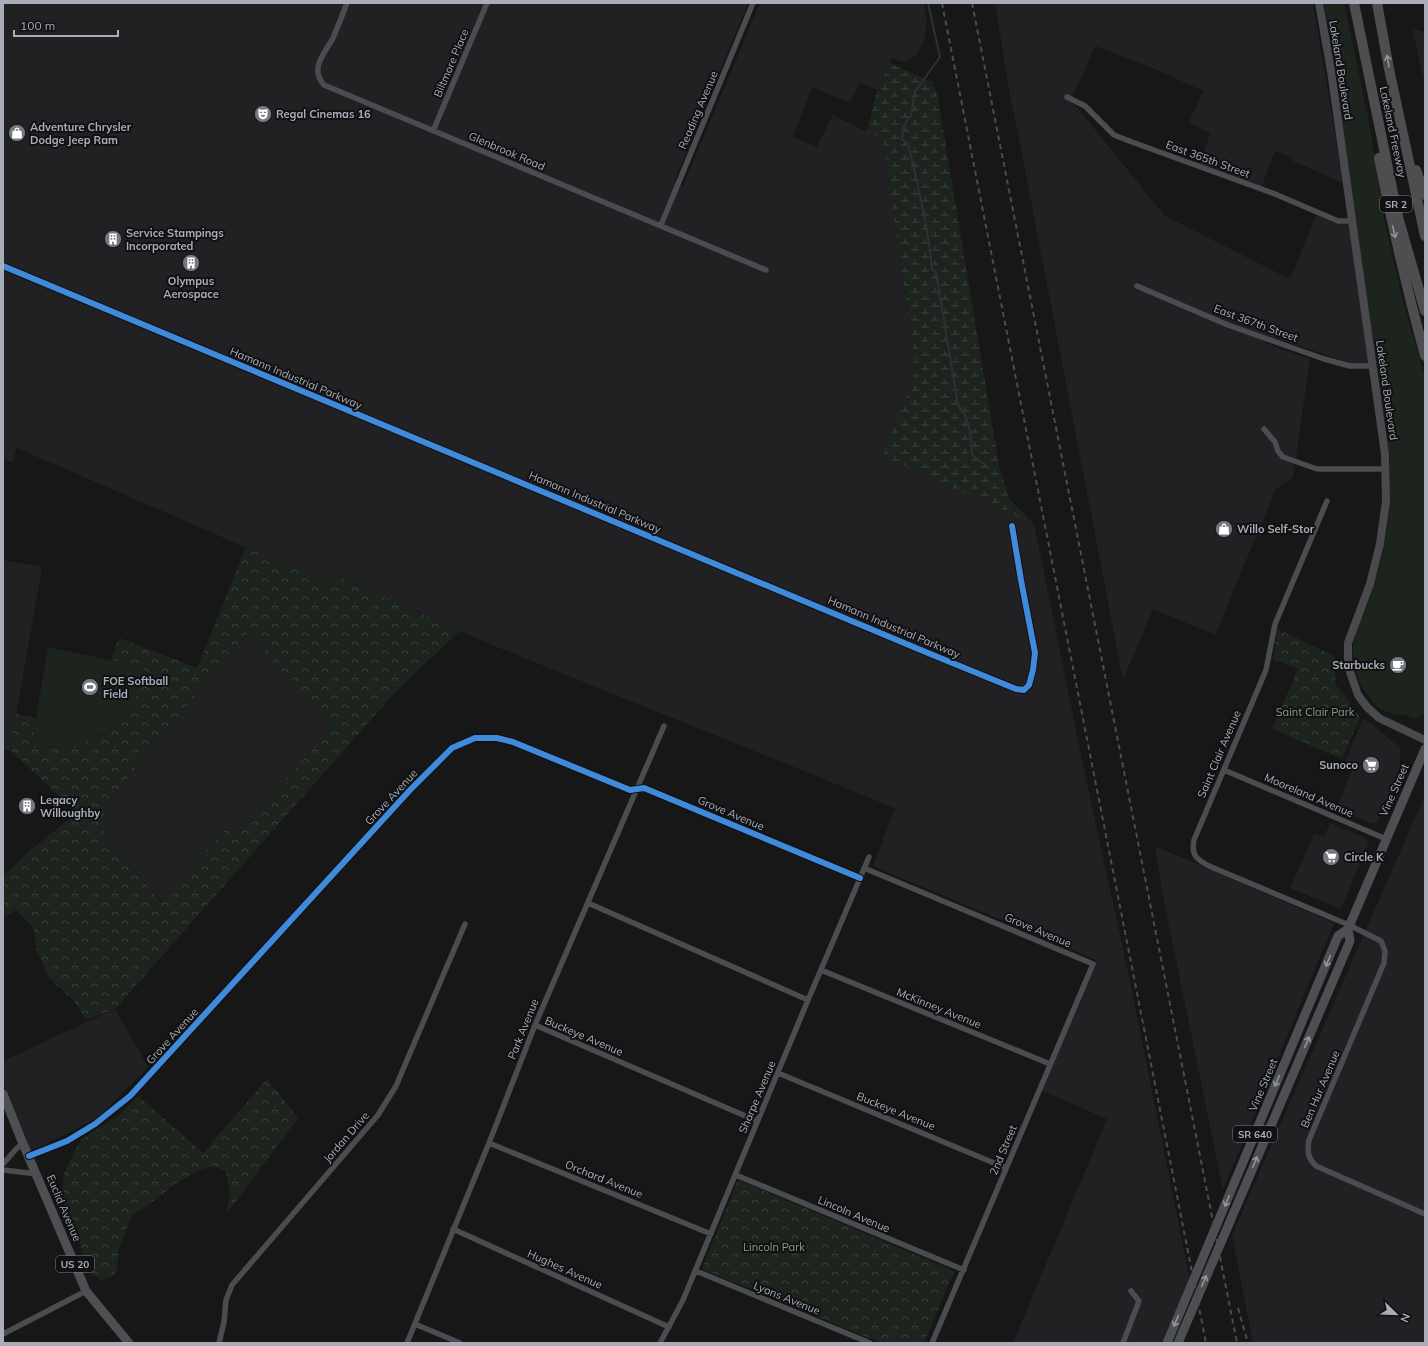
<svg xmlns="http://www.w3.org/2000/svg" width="1428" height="1346" font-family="Mulish,sans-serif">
	<defs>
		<pattern id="forest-crowns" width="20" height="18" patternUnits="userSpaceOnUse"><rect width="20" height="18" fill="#1d241e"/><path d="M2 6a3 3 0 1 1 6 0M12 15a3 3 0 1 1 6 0" fill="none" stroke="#3b413d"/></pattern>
		<pattern id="wetland-marsh" width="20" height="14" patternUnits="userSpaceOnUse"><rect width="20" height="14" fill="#1d241e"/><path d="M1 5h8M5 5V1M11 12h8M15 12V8" fill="none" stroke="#3b413d"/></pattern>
	</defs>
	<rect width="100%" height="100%" fill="#171717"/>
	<path fill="#212123" d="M 3,3 L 748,3 L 674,182 L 683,186 L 760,3 L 924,3 L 927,22 L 924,42 L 916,56 L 902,62 L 892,58 L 877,90 L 859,83 L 850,103 L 812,87 L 793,137 L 817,147 L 833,115 L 883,140 L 916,371 L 884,456 L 1034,524 L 1086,779 L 1128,972 L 1190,1281 L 1164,1343 L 1013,1343 L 1107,1119 L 1040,1090 L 1096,960 L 873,866 L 895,808 L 480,640 L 334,574 L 330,584 L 31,454 L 17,447 L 13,462 L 3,460 L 3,254 L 5,249 L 3,248 Z
		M 995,3 L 1313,3 L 1343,183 L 1291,160 L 1292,158 L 1275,151 L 1261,188 L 1199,165 L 1210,134 L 1189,122 L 1203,91 L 1153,68 L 1095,46 L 1073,96 L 1071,102 L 1080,111 L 1165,216 L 1290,279 L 1316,215 L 1337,224 L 1349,224 L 1369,364 L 1350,363 L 1269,336 L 1265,343 L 1310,359 L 1293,477 L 1276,489 L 1215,635 L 1153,609 L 1123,680 L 1016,123 L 1011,101 Z
		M 1412,28 L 1425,32 L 1425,80 L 1424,80 Z
		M 3,560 L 42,567 L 10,750 L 3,751 Z
		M 248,632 L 331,726 L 242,831 L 225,830 L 162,902 L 104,837 L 105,808 L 162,732 L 172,738 L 168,730 Z
		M 1363,719 L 1372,724 L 1400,748 L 1400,766 L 1379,820 L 1374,824 L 1336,809 L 1354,766 L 1345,761 Z
		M 1425,795 L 1425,1343 L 1253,1343 L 1232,1235 Z
		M 1330,823 L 1366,838 L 1368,845 L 1342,906 L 1340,909 L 1290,888 L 1314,834 L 1324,837 Z
		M 1155,846 L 1334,923 L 1223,1190 L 1163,896 Z
		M 115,1009 L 148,1067 L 99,1117 L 40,1147 L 30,1150 L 3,1082 L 3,1061 Z"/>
	<path fill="#1d241e" d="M 1324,3 L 1344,3 L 1368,117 L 1385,223 L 1402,297 L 1425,379 L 1425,711 C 1419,721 1417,719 1408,716 C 1402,715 1395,714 1390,713 C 1379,710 1373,703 1367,694 C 1351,673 1349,649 1358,625 C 1361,617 1367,609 1369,600 C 1375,585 1379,569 1383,553 C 1389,522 1390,491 1390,459 Z
		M 48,647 L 144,667 C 144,684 133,708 121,720 C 115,726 107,732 99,736 C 96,739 93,741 89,743 C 70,749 50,748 32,741 Z"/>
	<path fill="url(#forest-crowns)" fill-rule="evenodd" d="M 246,547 L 329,584 L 333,574 L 460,631 L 399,688 L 115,1009 L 86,1020 L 74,1001 L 49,978 L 37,950 L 33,927 L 16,910 L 3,918 L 3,876 L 26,854 L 77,813 L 10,750 L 16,714 L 36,718 L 32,741 C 63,755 99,744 121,720 C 126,716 128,709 132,704 C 139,693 144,680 144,667 L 111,660 L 119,638 L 197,668 ZM 248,632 L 331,726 L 242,831 L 225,830 L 161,902 L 104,837 L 105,808 L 162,732 L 173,739 L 168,730 Z
		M 1277,629 L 1334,656 L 1336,685 L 1360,717 L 1342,759 L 1272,729 L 1298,669 L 1273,659 Z
		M 267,1079 L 298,1118 L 227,1213 L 230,1194 L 226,1171 L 214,1166 L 199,1170 L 175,1184 L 147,1206 L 132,1215 L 122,1240 L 118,1252 L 117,1271 L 111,1277 L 101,1280 L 91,1273 L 62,1199 L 64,1174 L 74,1152 L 82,1139 L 119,1115 L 138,1096 L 203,1153 Z
		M 738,1180 L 954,1271 L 924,1343 L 881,1343 L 702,1269 Z"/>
	<path fill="url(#wetland-marsh)" d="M 890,63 L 932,82 L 937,93 L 999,466 L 1010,500 L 1034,524 L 883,456 L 916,371 L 883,140 L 867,132 L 877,90 Z"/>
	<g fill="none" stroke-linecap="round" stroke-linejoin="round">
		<path stroke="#2a3239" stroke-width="2" d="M 928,3 L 940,57 L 914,93 L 912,113 L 904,126 L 902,139 L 908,144 C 918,185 928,226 932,269 L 936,272 L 958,405 C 971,420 971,437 972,455 L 984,464"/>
		<path stroke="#4b4c50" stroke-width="5.5" d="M 347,3 C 343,14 338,26 333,38 C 325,53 309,68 324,85 L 766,270
			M 1067,97 L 1085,106 L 1114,135 L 1132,142 L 1275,194 L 1338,221 L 1351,221
			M 433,131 L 487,3
			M 661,225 L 753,3
			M 3,266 L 928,653 L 1016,689 L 1024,690 L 1029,685 L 1033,670 L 1035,653 L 1021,580 L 1012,526
			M 1137,286 L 1228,325 L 1324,359 L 1350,366 L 1372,366
			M 1264,429 L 1275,442 L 1278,451 L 1283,457 L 1317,469 L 1385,469
			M 1327,501 L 1275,624 L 1266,670 L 1194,840 C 1191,855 1196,859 1209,866 L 1349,925 L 1381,941 L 1385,951 L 1384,963 L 1309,1140 C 1307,1152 1308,1158 1316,1166 L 1425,1214
			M 1224,770 L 1386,839
			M 864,868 L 1093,964 L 932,1343
			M 588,903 L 808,1000
			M 821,970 L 1050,1064
			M 535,1025 L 757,1121
			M 778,1073 L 1006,1168
			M 489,1143 L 711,1234
			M 29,1156 L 67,1141 L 95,1124 L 130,1096 L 410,790 L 452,748 L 475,738 L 497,738 L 513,742 L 630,790 L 644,788 L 860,878
			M 3,1164 L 16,1149 L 23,1143
			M 3,1170 L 37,1174
			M 736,1175 L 964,1270
			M 453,1229 L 669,1327
			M 696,1271 L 870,1343
			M 415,1324 L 460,1343
			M 3,1334 L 86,1291
			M 219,1343 L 224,1322 L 226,1300 L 232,1285 L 378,1115 L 396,1086 L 465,924
			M 407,1343 L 489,1143 L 535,1025 L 664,726
			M 660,1343 L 683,1300 L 808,1000 L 869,857
			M 1123,1343 L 1139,1301 L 1131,1291"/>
		<path stroke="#4a4a4e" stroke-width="8" d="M 1319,3 L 1331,71 L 1385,454 L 1386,501 L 1380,544 L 1370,584 L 1348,643 L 1348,658 L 1350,672 L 1358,695 L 1367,707 L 1379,718 L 1425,740"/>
		<path stroke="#4d4f52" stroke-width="9" d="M 3,1094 L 21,1139 L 86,1291 L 129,1343
			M 1167,1343 L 1338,936 L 1348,929 L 1425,749
			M 1178,1343 L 1350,941 L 1348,929"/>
		<path stroke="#4e4e51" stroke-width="10" d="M 1354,3 L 1398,217 L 1425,311
			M 1377,3 L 1389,69 L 1425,236
			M 1379,158 C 1392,225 1407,290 1425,356
			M 1416,170 L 1425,195"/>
		<path stroke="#4b4c4f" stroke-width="2" stroke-dasharray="5 4" stroke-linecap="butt" d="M 942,3 L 1206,1343
			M 972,3 L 1237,1343
			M 1238,1308 L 1248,1343"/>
		<defs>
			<path id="cycleway" d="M 3,266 L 928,653 L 1016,689 L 1024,690 L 1029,685 L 1033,670 L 1035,653 L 1021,580 L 1012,526
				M 29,1156 L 67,1141 L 95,1124 L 130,1096 L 410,790 L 452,748 L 475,738 L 497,738 L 513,742 L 630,790 L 644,788 L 860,878"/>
		</defs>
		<use href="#cycleway" stroke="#111113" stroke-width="8"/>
		<use href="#cycleway" stroke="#408adc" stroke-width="6"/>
	</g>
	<defs><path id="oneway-shaft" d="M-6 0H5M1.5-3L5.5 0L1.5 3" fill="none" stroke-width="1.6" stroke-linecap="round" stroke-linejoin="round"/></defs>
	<g stroke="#92959e">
		<use href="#oneway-shaft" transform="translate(1388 61) rotate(-100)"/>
		<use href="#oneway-shaft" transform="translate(1394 232) rotate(77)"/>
	</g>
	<g stroke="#91969e">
		<use href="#oneway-shaft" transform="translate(1328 961) rotate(113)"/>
		<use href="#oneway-shaft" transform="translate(1307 1042) rotate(-67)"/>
		<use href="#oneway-shaft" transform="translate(1277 1081) rotate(113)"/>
		<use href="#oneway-shaft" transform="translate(1255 1162) rotate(-67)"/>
		<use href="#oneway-shaft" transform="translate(1227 1201) rotate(113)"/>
		<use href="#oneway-shaft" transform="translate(1204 1281) rotate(-67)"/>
		<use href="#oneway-shaft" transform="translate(1176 1321) rotate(113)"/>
	</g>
	<defs>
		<symbol id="theatre-disc" viewBox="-11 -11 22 22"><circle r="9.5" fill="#757880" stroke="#111113"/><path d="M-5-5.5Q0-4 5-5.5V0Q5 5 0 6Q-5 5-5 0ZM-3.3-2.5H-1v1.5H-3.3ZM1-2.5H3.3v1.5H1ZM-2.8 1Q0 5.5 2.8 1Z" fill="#fff"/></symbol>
		<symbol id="shop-disc" viewBox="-11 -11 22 22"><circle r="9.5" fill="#757880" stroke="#111113"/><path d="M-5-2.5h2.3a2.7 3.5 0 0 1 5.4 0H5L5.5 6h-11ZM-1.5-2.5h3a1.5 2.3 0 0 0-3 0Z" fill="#fff"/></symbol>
		<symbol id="building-disc" viewBox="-11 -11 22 22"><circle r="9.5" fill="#757880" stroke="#111113"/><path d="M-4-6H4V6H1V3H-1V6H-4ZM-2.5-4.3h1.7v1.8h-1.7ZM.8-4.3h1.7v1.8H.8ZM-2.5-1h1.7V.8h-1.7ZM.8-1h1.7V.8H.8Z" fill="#fff"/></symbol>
		<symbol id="cafe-disc" viewBox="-11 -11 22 22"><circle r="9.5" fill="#757880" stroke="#111113"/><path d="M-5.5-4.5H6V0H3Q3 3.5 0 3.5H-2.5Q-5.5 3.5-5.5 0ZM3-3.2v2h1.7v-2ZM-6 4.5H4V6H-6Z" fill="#fff"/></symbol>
		<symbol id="stadium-disc" viewBox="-11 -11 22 22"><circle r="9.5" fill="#757880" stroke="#111113"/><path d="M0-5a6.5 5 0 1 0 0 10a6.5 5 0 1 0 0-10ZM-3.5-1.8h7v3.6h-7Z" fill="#fff"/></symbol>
		<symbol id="supermarket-disc" viewBox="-11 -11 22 22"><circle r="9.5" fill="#757880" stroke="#111113"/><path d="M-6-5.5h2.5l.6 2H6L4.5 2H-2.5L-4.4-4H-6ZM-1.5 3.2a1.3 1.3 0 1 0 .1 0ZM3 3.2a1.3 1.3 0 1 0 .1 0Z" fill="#fff"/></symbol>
	</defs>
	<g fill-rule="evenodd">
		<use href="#theatre-disc" x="253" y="104" width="20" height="20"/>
		<use href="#shop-disc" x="7" y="123" width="20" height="20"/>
		<use href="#building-disc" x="103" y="229" width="20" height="20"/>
		<use href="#building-disc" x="181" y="253" width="20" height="20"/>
		<use href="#shop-disc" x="1214" y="519" width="20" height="20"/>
		<use href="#cafe-disc" x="1388" y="655" width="20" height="20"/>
		<use href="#stadium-disc" x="80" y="677" width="20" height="20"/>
		<use href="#supermarket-disc" x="1361" y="755" width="20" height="20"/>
		<use href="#building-disc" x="17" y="796" width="20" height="20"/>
		<use href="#supermarket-disc" x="1321" y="847" width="20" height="20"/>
	</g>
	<g text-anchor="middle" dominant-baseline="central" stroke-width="4" stroke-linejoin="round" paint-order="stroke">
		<g fill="#111113" stroke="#7b7e86" stroke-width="1">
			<rect x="1380" y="196" width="32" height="16" rx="3"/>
			<rect x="1233" y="1126" width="44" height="16" rx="3"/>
			<rect x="56" y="1256" width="38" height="16" rx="3"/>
		</g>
		<g font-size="10" font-weight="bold" fill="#a8adb8">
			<text x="1396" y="204">SR 2</text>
			<text x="1255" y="1134">SR 640</text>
			<text x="75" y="1264">US 20</text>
		</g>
		<g font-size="11" fill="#a8adb8" stroke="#111113">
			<text transform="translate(451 63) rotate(-67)">Biltmore Place</text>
			<text transform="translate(1341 70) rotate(81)">Lakeland Boulevard</text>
			<text transform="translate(698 110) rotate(-67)">Reading Avenue</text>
			<text transform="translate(1393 132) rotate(78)">Lakeland Freeway</text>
			<text transform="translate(507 151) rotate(23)">Glenbrook Road</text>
			<text transform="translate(1208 159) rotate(20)">East 365th Street</text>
			<text transform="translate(1256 323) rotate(20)">East 367th Street</text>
			<text transform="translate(296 378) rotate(23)">Hamann Industrial Parkway</text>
			<text transform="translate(1387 390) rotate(82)">Lakeland Boulevard</text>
			<text transform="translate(595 502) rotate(23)">Hamann Industrial Parkway</text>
			<text transform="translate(894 627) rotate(23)">Hamann Industrial Parkway</text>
			<text transform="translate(1219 754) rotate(-67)">Saint Clair Avenue</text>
			<text transform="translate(1394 790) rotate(-66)">Vine Street</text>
			<text transform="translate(1309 795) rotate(23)">Mooreland Avenue</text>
			<text transform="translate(391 797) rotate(-47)">Grove Avenue</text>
			<text transform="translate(731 813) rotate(23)">Grove Avenue</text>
			<text transform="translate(1038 930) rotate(23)">Grove Avenue</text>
			<text transform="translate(939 1008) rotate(22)">McKinney Avenue</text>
			<text transform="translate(523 1029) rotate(-68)">Park Avenue</text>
			<text transform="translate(172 1036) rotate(-48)">Grove Avenue</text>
			<text transform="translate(584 1036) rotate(23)">Buckeye Avenue</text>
			<text transform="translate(1263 1085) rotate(-67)">Vine Street</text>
			<text transform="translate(1320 1089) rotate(-67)">Ben Hur Avenue</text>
			<text transform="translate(757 1097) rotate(-67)">Sharpe Avenue</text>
			<text transform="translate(896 1111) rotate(22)">Buckeye Avenue</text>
			<text transform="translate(346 1137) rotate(-49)">Jordan Drive</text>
			<text transform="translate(1003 1150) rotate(-67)">2nd Street</text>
			<text transform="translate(604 1179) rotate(22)">Orchard Avenue</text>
			<text transform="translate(64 1208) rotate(67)">Euclid Avenue</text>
			<text transform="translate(854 1214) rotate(23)">Lincoln Avenue</text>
			<text transform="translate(565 1269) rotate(24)">Hughes Avenue</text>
			<text transform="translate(787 1298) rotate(22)">Lyons Avenue</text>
		</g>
		<g font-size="11" font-weight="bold" fill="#a8adb8" stroke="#111113" text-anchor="start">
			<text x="276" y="114">Regal Cinemas 16</text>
			<text x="30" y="127">Adventure Chrysler<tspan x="30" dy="13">Dodge Jeep Ram</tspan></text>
			<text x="126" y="233">Service Stampings<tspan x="126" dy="13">Incorporated</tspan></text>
			<text x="191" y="281" text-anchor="middle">Olympus<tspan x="191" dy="13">Aerospace</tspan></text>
			<text x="1237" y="529">Willo Self-Stor</text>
			<text x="1385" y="665" text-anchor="end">Starbucks</text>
			<text x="103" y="681">FOE Softball<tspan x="103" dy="13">Field</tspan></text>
			<text x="1358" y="765" text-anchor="end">Sunoco</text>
			<text x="40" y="800">Legacy<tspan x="40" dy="13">Willoughby</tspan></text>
			<text x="1344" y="857">Circle K</text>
		</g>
		<g font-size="11" fill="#7fa381" stroke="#111113">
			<text x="1315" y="712">Saint Clair Park</text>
			<text x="774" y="1247">Lincoln Park</text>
		</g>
	</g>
	<rect width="1428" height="1346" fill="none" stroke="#a8adb8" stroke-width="8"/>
	<g transform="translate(1396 1314) rotate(113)" stroke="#111113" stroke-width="3" paint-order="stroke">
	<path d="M0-3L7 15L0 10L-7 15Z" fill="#a8adb8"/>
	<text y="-6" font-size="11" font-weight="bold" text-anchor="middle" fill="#a8adb8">N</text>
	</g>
	<path d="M14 30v6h104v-6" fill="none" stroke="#a8adb8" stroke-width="2"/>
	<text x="20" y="30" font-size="12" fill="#a8adb8" stroke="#111113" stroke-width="3" paint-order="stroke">100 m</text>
</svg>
